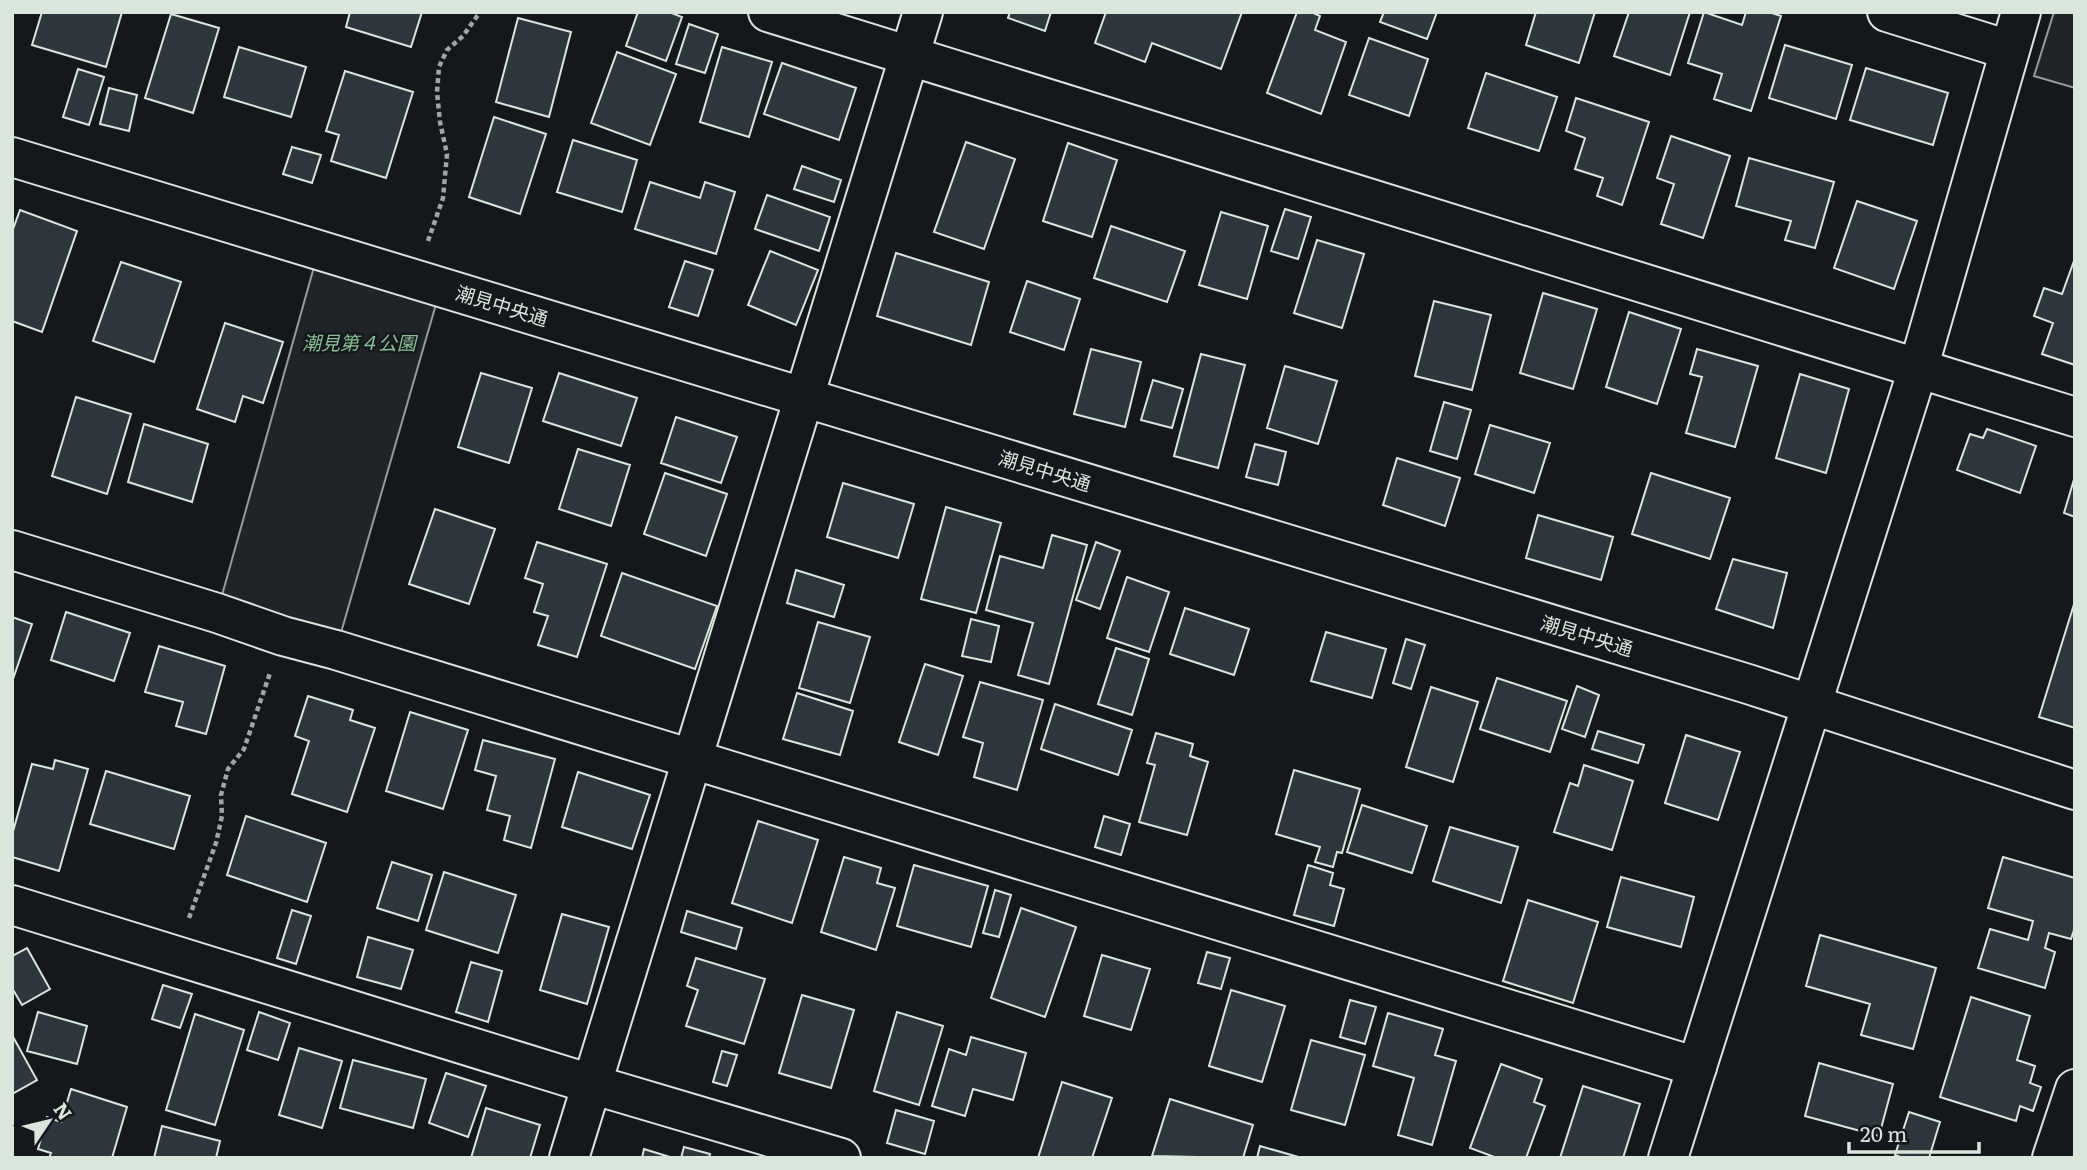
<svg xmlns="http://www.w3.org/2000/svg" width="2087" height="1170" font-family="Literata,'Noto Sans JP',serif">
	<rect width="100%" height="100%" fill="#14181c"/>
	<path fill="#202428" stroke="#939e99" stroke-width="2" d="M 2054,12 L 2075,12 L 2075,88 L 2034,76 Z
		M 319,249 L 441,287 L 336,650 L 217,613 Z"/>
	<path fill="#2c363c" stroke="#d8e6dc" stroke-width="2" d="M 42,12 L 122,12 L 106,67 L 32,45 Z
		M 350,12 L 422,12 L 411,47 L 346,27 Z
		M 638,12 L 669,12 L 682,17 L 666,61 L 626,46 Z
		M 1010,12 L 1051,12 L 1045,31 L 1008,18 Z
		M 1106,12 L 1242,12 L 1221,69 L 1152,43 L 1145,62 L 1095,43 Z
		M 1297,12 L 1311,12 L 1320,16 L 1315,30 L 1346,42 L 1321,114 L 1267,93 Z
		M 1384,12 L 1437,12 L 1427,39 L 1380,22 Z
		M 1536,12 L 1595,12 L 1579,63 L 1526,45 Z
		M 1629,12 L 1690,12 L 1670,75 L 1614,56 Z
		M 1704,12 L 1742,25 L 1746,12 L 1769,12 L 1781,16 L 1751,111 L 1714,99 L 1722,74 L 1688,63 Z
		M 171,14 L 219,28 L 193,113 L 145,98 Z
		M 518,18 L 571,32 L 549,117 L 496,102 Z
		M 689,24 L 718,34 L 705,73 L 676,64 Z
		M 1369,38 L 1428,59 L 1409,116 L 1349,95 Z
		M 1785,45 L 1852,65 L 1836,119 L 1769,98 Z
		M 239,47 L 306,67 L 291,117 L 224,97 Z
		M 722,47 L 772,62 L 749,137 L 700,122 Z
		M 617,52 L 676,74 L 650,145 L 591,123 Z
		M 782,63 L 856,88 L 839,140 L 764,114 Z
		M 1866,68 L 1948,93 L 1933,145 L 1850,120 Z
		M 78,69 L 104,77 L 89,125 L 63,117 Z
		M 345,71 L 413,92 L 386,178 L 331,161 L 339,135 L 326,131 Z
		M 1486,73 L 1557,97 L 1539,151 L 1468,128 Z
		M 109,88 L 137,95 L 129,131 L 100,124 Z
		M 1576,98 L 1649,122 L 1622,205 L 1597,196 L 1603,178 L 1575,169 L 1585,138 L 1566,131 Z
		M 494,117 L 546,134 L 520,214 L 469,197 Z
		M 1671,136 L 1730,156 L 1703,238 L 1661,224 L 1674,184 L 1657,178 Z
		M 573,140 L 637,160 L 622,212 L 557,192 Z
		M 966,142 L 1015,159 L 984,249 L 934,232 Z
		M 1068,143 L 1117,160 L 1092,237 L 1043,221 Z
		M 292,147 L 321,155 L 312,183 L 283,174 Z
		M 1749,158 L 1834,182 L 1815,248 L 1785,240 L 1791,221 L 1736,206 Z
		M 802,166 L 841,180 L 834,202 L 794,189 Z
		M 650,182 L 700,198 L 705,182 L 735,192 L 716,254 L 635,229 Z
		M 767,195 L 830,217 L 819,251 L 755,229 Z
		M 1857,201 L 1917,221 L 1894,289 L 1834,268 Z
		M 1285,209 L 1311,217 L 1298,259 L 1271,251 Z
		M 20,210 L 77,231 L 42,332 L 12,321 L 12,232 Z
		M 1221,212 L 1268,226 L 1247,299 L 1199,285 Z
		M 1111,226 L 1185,251 L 1167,302 L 1094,278 Z
		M 1317,240 L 1364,254 L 1342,328 L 1294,313 Z
		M 770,251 L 818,270 L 796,325 L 748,305 Z
		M 896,253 L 989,282 L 971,345 L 877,316 Z
		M 2075,258 L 2075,365 L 2042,354 L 2053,323 L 2034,316 L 2044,288 L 2062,294 Z
		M 685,261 L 713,270 L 698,316 L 669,307 Z
		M 121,262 L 181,282 L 154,362 L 93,341 Z
		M 1027,281 L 1080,299 L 1064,350 L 1010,332 Z
		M 1543,293 L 1597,309 L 1573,389 L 1520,373 Z
		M 1434,301 L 1491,315 L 1472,390 L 1415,376 Z
		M 1629,312 L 1681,329 L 1657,404 L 1606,387 Z
		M 225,323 L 283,342 L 263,403 L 243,396 L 235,422 L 197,409 Z
		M 1091,349 L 1141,362 L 1125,427 L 1074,414 Z
		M 1697,349 L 1758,366 L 1735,447 L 1686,433 L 1702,377 L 1690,374 Z
		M 1201,354 L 1245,365 L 1218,468 L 1174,456 Z
		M 1285,366 L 1337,381 L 1318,444 L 1267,428 Z
		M 481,373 L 532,388 L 509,463 L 458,447 Z
		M 559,373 L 637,398 L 621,446 L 543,421 Z
		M 1800,374 L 1849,389 L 1826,473 L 1776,458 Z
		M 1153,380 L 1183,389 L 1172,428 L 1141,420 Z
		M 76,397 L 131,414 L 107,494 L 52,476 Z
		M 1444,402 L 1471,410 L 1457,459 L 1430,451 Z
		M 676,417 L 737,437 L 721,483 L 661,463 Z
		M 144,424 L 208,444 L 192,502 L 128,482 Z
		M 1490,425 L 1550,443 L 1534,493 L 1475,474 Z
		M 1987,429 L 2036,446 L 2020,493 L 1957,470 L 1970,434 L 1983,438 Z
		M 1255,444 L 1286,452 L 1278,485 L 1246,477 Z
		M 578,449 L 630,465 L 611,526 L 559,509 Z
		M 1397,458 L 1460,478 L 1445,526 L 1383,505 Z
		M 665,473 L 727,494 L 706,556 L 644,534 Z
		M 1651,473 L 1730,498 L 1710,559 L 1632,534 Z
		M 2075,476 L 2075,517 L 2064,513 Z
		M 843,483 L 914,504 L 898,558 L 827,537 Z
		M 946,507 L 1001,523 L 976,613 L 921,599 Z
		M 435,509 L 495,529 L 469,604 L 409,584 Z
		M 1538,515 L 1613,537 L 1601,580 L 1526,558 Z
		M 1052,535 L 1087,545 L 1049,684 L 1018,675 L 1033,623 L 986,610 L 1000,556 L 1043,568 Z
		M 537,542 L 607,564 L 577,657 L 538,645 L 548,616 L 534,612 L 543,584 L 525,578 Z
		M 1096,542 L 1120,551 L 1100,609 L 1076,600 Z
		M 1733,559 L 1787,573 L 1773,628 L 1716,609 Z
		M 796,570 L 844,585 L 834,617 L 787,603 Z
		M 622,573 L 717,606 L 695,669 L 601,636 Z
		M 1127,577 L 1169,592 L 1149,652 L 1107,638 Z
		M 2075,601 L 2075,728 L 2039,717 Z
		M 1185,608 L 1249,629 L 1234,675 L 1170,654 Z
		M 66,612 L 130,633 L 114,681 L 51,660 Z
		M 12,617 L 32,624 L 12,682 Z
		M 971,619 L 999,626 L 991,662 L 962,656 Z
		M 818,622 L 870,637 L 850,703 L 799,688 Z
		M 1326,632 L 1386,649 L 1372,698 L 1311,681 Z
		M 1406,639 L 1425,645 L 1411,689 L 1393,683 Z
		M 159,646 L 225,666 L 206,734 L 176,726 L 183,702 L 145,692 Z
		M 1116,648 L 1149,659 L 1132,715 L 1098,704 Z
		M 925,664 L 963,676 L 938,755 L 899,742 Z
		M 1497,678 L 1567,701 L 1550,752 L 1480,729 Z
		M 980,682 L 1043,700 L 1017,790 L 974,777 L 983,743 L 963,737 Z
		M 1577,686 L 1599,695 L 1585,737 L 1562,729 Z
		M 1431,687 L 1478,702 L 1453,782 L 1406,767 Z
		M 797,693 L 853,711 L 840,755 L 783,739 Z
		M 308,696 L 353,710 L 350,720 L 375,728 L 347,812 L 292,794 L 309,741 L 295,736 Z
		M 1055,704 L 1132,730 L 1118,775 L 1041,749 Z
		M 410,712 L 468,730 L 443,809 L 386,791 Z
		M 1598,731 L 1644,745 L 1638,763 L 1592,749 Z
		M 1156,733 L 1193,744 L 1190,756 L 1208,762 L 1187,835 L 1139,822 L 1155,765 L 1147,763 Z
		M 1686,735 L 1740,752 L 1718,820 L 1665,803 Z
		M 483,740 L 555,759 L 531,848 L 504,840 L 510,816 L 487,810 L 496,776 L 475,770 Z
		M 55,760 L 88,769 L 59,871 L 12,857 L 12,835 L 32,764 L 53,769 Z
		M 1584,765 L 1633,781 L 1612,850 L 1554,832 L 1570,783 L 1578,786 Z
		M 1294,770 L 1360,789 L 1342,853 L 1337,852 L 1333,867 L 1315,862 L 1320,847 L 1276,834 Z
		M 106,771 L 190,796 L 174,849 L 90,824 Z
		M 578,772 L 650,795 L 632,849 L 562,827 Z
		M 1362,805 L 1427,826 L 1412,873 L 1347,852 Z
		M 246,816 L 326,843 L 307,902 L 227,875 Z
		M 1104,816 L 1130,824 L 1121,855 L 1095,847 Z
		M 758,821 L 818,840 L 792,923 L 732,903 Z
		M 1450,827 L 1518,847 L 1501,903 L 1433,881 Z
		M 844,857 L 881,868 L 877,883 L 895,888 L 876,950 L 821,932 Z
		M 2003,857 L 2075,878 L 2075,927 L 2071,939 L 2049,933 L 2045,948 L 2055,952 L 2045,988 L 1978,968 L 1990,929 L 2028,940 L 2033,921 L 1988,908 Z
		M 392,862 L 432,875 L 418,921 L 377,908 Z
		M 914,865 L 988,886 L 971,947 L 897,926 Z
		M 1308,865 L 1333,873 L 1330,885 L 1344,889 L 1334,926 L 1294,915 Z
		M 444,872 L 516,895 L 498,953 L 426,930 Z
		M 1621,877 L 1694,897 L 1681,947 L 1607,927 Z
		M 995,890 L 1011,895 L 999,937 L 983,933 Z
		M 1528,900 L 1598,922 L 1573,1003 L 1503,981 Z
		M 1021,908 L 1076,927 L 1045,1017 L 991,998 Z
		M 292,910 L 311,916 L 296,964 L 277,958 Z
		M 687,911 L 742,928 L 736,949 L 681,932 Z
		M 562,914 L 609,927 L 587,1004 L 540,990 Z
		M 1820,935 L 1936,968 L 1913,1049 L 1861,1035 L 1870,1004 L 1806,986 Z
		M 368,937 L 413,950 L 401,989 L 357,977 Z
		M 27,948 L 50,989 L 22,1005 L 12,988 L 12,956 Z
		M 1207,952 L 1230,958 L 1221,989 L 1198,983 Z
		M 1102,955 L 1150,969 L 1131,1030 L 1084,1016 Z
		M 696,958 L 765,979 L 744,1044 L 686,1026 L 698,990 L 687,986 Z
		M 471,962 L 502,971 L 488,1022 L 456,1012 Z
		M 163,985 L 192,994 L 180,1028 L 152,1019 Z
		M 1231,990 L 1285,1006 L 1262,1082 L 1209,1066 Z
		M 802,995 L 854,1010 L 831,1088 L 779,1073 Z
		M 1971,997 L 2030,1016 L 2017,1060 L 2035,1066 L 2030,1083 L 2041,1087 L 2033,1111 L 2020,1106 L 2016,1121 L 1940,1097 Z
		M 1350,1000 L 1376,1007 L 1365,1044 L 1340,1037 Z
		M 38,1012 L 87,1026 L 77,1064 L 27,1051 Z
		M 259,1012 L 290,1023 L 278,1060 L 247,1050 Z
		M 897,1012 L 943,1026 L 919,1105 L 874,1091 Z
		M 1388,1013 L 1443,1029 L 1435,1055 L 1456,1061 L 1432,1145 L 1398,1135 L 1414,1078 L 1373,1066 Z
		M 195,1014 L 244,1030 L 215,1125 L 166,1110 Z
		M 12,1035 L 37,1080 L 12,1094 Z
		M 971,1037 L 1026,1053 L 1013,1100 L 973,1089 L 965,1116 L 932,1106 L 949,1049 L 966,1055 Z
		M 1311,1040 L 1365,1055 L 1345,1125 L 1291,1110 Z
		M 299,1048 L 342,1061 L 322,1128 L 279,1115 Z
		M 722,1051 L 737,1055 L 727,1086 L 713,1082 Z
		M 353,1060 L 426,1079 L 413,1128 L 340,1108 Z
		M 1819,1063 L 1893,1084 L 1879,1136 L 1805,1116 Z
		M 1501,1064 L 1542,1079 L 1534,1102 L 1545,1106 L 1526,1158 L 1497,1158 L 1470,1148 Z
		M 446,1073 L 486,1086 L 468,1137 L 429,1123 Z
		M 1062,1082 L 1112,1098 L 1092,1158 L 1038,1158 Z
		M 1583,1086 L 1640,1104 L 1623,1158 L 1560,1158 Z
		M 71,1089 L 127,1107 L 112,1158 L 49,1158 L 51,1153 L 38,1149 L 47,1117 L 61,1122 Z
		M 1170,1099 L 1253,1125 L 1243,1158 L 1152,1156 Z
		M 486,1108 L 540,1125 L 530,1158 L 471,1158 Z
		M 896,1110 L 934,1121 L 925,1154 L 887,1143 Z
		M 1909,1112 L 1940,1122 L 1929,1158 L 1903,1158 L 1895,1155 Z
		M 162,1126 L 220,1141 L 216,1158 L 154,1158 Z
		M 1260,1146 L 1302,1158 L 1257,1158 Z
		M 684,1147 L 710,1154 L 709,1158 L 681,1158 Z
		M 644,1149 L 673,1158 L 642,1158 Z"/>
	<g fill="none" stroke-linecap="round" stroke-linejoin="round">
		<defs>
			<path id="street" d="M 768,12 L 2075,417
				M 1887,12 L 2009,50
				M 12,550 L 217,613 L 283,636 L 336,650 L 1697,1067
				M 12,905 L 591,1084 L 841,1158
				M 569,1158 L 923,12
				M 2052,1158 L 2075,1089"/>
			<path id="secondary" d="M 12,157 L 1748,684 L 2075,790
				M 1668,1158 L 1918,369 L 2021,12"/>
		</defs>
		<use href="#street" stroke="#d8e6dc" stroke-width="42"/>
		<use href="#secondary" stroke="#d8e6dc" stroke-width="42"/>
		<path stroke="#9da8a2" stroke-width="4.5" stroke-dasharray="5 3.5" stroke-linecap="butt" d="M 428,241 L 443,198 L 447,154 L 440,122 L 437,92 L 439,67 L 447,50 L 463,36 L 480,12
			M 189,918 L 216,843 L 222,816 L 221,795 L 228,769 L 244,749 L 270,673"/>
		<use href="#street" stroke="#14181c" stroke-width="38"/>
		<use href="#secondary" stroke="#14181c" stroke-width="38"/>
	</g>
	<g text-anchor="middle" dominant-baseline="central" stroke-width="5" stroke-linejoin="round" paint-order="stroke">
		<g font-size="19" fill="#d8e6dc" stroke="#14181c">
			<text transform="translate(502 305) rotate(17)">潮見中央通</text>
			<text transform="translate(1045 470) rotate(17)">潮見中央通</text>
			<text transform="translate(1587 635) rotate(17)">潮見中央通</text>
		</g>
		<g font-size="19" font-style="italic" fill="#8ac095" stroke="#14181c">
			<text x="359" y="342">潮見第４公園</text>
		</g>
	</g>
	<rect width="2087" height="1170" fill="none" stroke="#d8e6dc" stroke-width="28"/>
	<g transform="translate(49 1121) rotate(55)" stroke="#14181c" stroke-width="5" paint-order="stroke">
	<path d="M0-5L12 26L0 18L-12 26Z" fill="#d8e6dc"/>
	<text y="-10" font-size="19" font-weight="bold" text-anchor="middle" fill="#d8e6dc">N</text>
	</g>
	<path d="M1849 1142v10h130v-10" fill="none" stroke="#d8e6dc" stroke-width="3.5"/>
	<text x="1860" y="1142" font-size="21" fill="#d8e6dc" stroke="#14181c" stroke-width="5" paint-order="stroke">20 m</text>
</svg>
